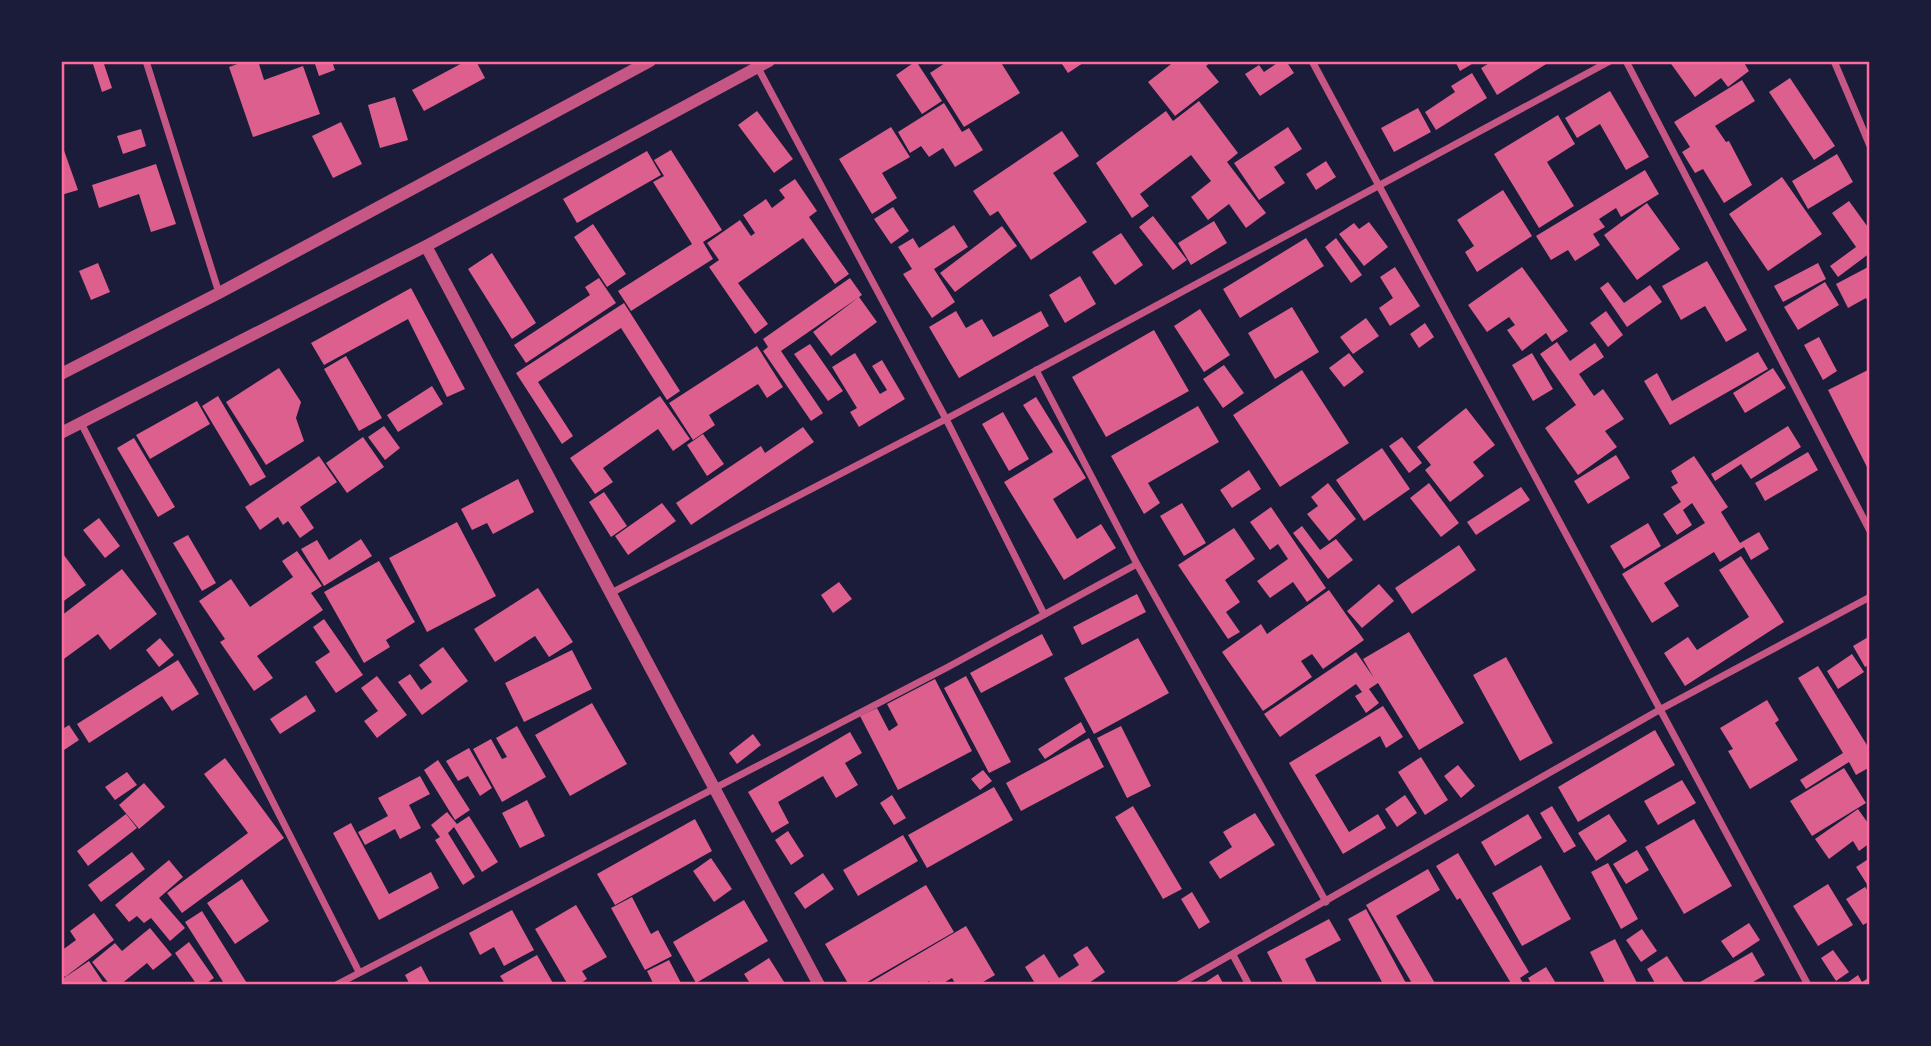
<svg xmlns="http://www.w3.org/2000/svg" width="1931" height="1046" font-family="Arial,sans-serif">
	<rect width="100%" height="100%" fill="#1b1b3a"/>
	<path fill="#dd5f8e" d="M 103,61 L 112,88 L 102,92 L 93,64 Z
		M 246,61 L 258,61 L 264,80 L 303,66 L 320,114 L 253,137 L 229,67 Z
		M 314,61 L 332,61 L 335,70 L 319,76 Z
		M 466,61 L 476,61 L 485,78 L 424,111 L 412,90 Z
		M 916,61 L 942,101 L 922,114 L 896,75 Z
		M 948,61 L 1000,61 L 1020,93 L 964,127 L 930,73 Z
		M 1060,61 L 1086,61 L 1068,73 Z
		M 1175,61 L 1212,61 L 1206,66 L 1219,82 L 1175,116 L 1148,82 Z
		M 1280,61 L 1286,61 L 1294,73 L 1260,96 L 1245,74 L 1259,65 L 1264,72 Z
		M 1455,61 L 1477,61 L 1460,71 Z
		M 1493,61 L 1551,61 L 1497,95 L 1481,68 Z
		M 1669,61 L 1743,61 L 1749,71 L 1728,87 L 1721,78 L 1695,97 Z
		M 1472,73 L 1487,98 L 1436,130 L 1425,112 L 1455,92 L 1451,86 Z
		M 1790,78 L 1835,146 L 1814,160 L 1769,92 Z
		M 1742,80 L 1755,101 L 1715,126 L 1726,142 L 1729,141 L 1752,185 L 1724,203 L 1703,169 L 1695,173 L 1682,152 L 1690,147 L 1674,122 Z
		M 1610,91 L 1649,157 L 1626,170 L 1600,124 L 1577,138 L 1565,118 Z
		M 395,97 L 408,140 L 380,148 L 368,105 Z
		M 1199,101 L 1238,153 L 1227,162 L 1266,213 L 1246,228 L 1229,204 L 1208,220 L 1191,197 L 1211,181 L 1191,155 L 1140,194 L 1149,206 L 1132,218 L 1096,163 L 1166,111 L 1173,121 Z
		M 944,103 L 962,132 L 969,128 L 983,150 L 955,167 L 943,148 L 929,157 L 921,146 L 910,153 L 898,132 Z
		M 1418,108 L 1431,132 L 1394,152 L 1381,128 Z
		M 757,111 L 793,159 L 774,173 L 738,125 Z
		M 1558,115 L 1575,144 L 1547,162 L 1574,206 L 1539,228 L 1494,154 Z
		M 341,122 L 362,164 L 333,178 L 312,136 Z
		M 891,127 L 910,157 L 882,173 L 897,198 L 872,214 L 839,159 Z
		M 1288,127 L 1302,149 L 1274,167 L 1285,183 L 1259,200 L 1234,163 Z
		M 141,129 L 146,146 L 123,154 L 117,136 Z
		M 1062,131 L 1079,156 L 1053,173 L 1087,222 L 1031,260 L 998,211 L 990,216 L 973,191 Z
		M 61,142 L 78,190 L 61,195 Z
		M 671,150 L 722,230 L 703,242 L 713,259 L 631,311 L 618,291 L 692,244 L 653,182 L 664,176 L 654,160 Z
		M 647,151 L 661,175 L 577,223 L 563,199 Z
		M 1837,154 L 1853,182 L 1808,209 L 1792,181 Z
		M 1326,161 L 1336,177 L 1316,190 L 1306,174 Z
		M 156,164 L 176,224 L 151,232 L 139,194 L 99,208 L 92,185 Z
		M 1645,170 L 1659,194 L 1621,217 L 1616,208 L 1599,219 L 1605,227 L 1593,234 L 1600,245 L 1575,261 L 1568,250 L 1551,260 L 1536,236 Z
		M 1782,177 L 1822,234 L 1768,271 L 1729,214 Z
		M 795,179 L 817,211 L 809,217 L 849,274 L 835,284 L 803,238 L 738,283 L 768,324 L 755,334 L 709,267 L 719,260 L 707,243 L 740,220 L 751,236 L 755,233 L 743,215 L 766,199 L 772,208 L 785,198 L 779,190 Z
		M 1503,190 L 1532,236 L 1477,272 L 1465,252 L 1474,246 L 1457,220 Z
		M 1849,201 L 1870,230 L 1870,253 L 1838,277 L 1830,266 L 1856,247 L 1832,213 Z
		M 1647,203 L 1680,249 L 1637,280 L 1604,235 Z
		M 893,207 L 909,231 L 891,244 L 874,219 Z
		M 1153,216 L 1187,260 L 1173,270 L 1139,227 Z
		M 1214,221 L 1227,243 L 1191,265 L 1178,243 Z
		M 1369,222 L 1388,247 L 1364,266 L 1339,234 L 1354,223 L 1359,229 Z
		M 593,224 L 626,274 L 607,287 L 574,237 Z
		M 954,225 L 968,247 L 934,269 L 955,302 L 932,318 L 903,274 L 912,269 L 898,247 L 913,238 L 919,248 Z
		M 1002,226 L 1017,246 L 955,292 L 940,273 Z
		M 1121,233 L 1143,265 L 1115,285 L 1092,252 Z
		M 1306,238 L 1324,266 L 1240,318 L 1223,289 Z
		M 1336,238 L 1362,275 L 1351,283 L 1325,247 Z
		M 492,253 L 536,323 L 512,339 L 468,269 Z
		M 1707,261 L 1747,330 L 1726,342 L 1705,306 L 1681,320 L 1662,286 Z
		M 98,263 L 110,292 L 91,300 L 79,271 Z
		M 1818,263 L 1826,279 L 1783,302 L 1774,286 Z
		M 1870,266 L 1870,304 L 1866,298 L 1848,308 L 1836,284 Z
		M 1395,267 L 1420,306 L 1390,326 L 1379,308 L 1393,298 L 1380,277 Z
		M 1522,267 L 1568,331 L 1552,342 L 1546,333 L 1522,351 L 1507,330 L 1515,325 L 1509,317 L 1487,332 L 1468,305 Z
		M 1080,276 L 1096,304 L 1065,323 L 1049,295 Z
		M 599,278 L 616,303 L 526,363 L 514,345 L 590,295 L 585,287 Z
		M 850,278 L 862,295 L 781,351 L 823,413 L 811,421 L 763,351 L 768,347 L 763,339 Z
		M 1608,282 L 1624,303 L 1650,285 L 1662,302 L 1627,327 L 1600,288 Z
		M 1825,282 L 1839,305 L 1798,330 L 1784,307 Z
		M 411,288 L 465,389 L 447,397 L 408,319 L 324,365 L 311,343 Z
		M 859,297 L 877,322 L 831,356 L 813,332 Z
		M 624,303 L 680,391 L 667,400 L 621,328 L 538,382 L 573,436 L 562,444 L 516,373 Z
		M 1292,307 L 1319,352 L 1275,379 L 1248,333 Z
		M 1200,309 L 1230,355 L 1204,372 L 1174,326 Z
		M 956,311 L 966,328 L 982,319 L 993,337 L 1041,311 L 1049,326 L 959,378 L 929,327 Z
		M 1606,311 L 1623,335 L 1608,347 L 1590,323 Z
		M 1366,318 L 1379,336 L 1353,354 L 1340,337 Z
		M 1425,323 L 1434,337 L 1419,348 L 1410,334 Z
		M 1154,330 L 1189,391 L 1106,437 L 1072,377 Z
		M 1819,337 L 1837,371 L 1823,380 L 1804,345 Z
		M 1557,342 L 1570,361 L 1595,343 L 1604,357 L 1579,374 L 1594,396 L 1603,389 L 1624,419 L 1605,431 L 1617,447 L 1578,475 L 1545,428 L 1576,405 L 1540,354 Z
		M 810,344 L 843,391 L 828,401 L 794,354 Z
		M 757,346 L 783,387 L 767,398 L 758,384 L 709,415 L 715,425 L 693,440 L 669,403 Z
		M 1758,352 L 1768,369 L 1670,425 L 1644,381 L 1657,373 L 1672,401 Z
		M 855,353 L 880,394 L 887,390 L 872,366 L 882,360 L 905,399 L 859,427 L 850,412 L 857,408 L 832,367 Z
		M 1349,353 L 1364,372 L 1344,387 L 1329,368 Z
		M 1532,353 L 1553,389 L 1533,401 L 1512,365 Z
		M 346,356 L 382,418 L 359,431 L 324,369 Z
		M 1224,365 L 1244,393 L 1223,408 L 1203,379 Z
		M 279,368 L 301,402 L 296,418 L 304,441 L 266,465 L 226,402 Z
		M 1773,368 L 1786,388 L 1745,413 L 1733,393 Z
		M 1870,369 L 1870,412 L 1867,414 L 1870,420 L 1870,473 L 1828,390 Z
		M 1302,370 L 1349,443 L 1280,487 L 1233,415 Z
		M 432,386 L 443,404 L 398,432 L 387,415 Z
		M 218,396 L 266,477 L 250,486 L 202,406 Z
		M 660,396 L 690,439 L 673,451 L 658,429 L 603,468 L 613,482 L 595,494 L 570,458 Z
		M 1036,397 L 1086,478 L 1053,499 L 1077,539 L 1101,524 L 1116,548 L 1064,580 L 1004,482 L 1053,452 L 1023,405 Z
		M 197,401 L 210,424 L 150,459 L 136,435 Z
		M 1198,406 L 1219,442 L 1148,483 L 1160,503 L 1144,514 L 1111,456 Z
		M 1466,408 L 1495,445 L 1473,462 L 1484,476 L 1450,502 L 1425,470 L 1431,465 L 1417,447 Z
		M 1003,412 L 1029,459 L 1009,471 L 982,424 Z
		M 384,426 L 400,448 L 385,460 L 368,437 Z
		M 1788,426 L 1801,447 L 1751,479 L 1741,464 L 1715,481 L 1711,474 Z
		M 803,427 L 814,442 L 691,525 L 676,503 L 761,446 L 765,453 Z
		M 703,434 L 724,464 L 707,476 L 687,445 Z
		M 363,437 L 384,467 L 347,493 L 326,463 Z
		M 1402,437 L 1422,463 L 1409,473 L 1389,446 Z
		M 134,438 L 175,507 L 158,517 L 117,448 Z
		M 1382,448 L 1410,489 L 1364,521 L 1336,480 Z
		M 1808,452 L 1818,470 L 1765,501 L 1755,483 Z
		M 1616,455 L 1630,478 L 1588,504 L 1574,481 Z
		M 319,456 L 337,482 L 300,507 L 314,528 L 300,538 L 288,521 L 283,525 L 278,517 L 260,530 L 245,507 Z
		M 1694,456 L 1728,507 L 1721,512 L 1740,543 L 1759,532 L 1769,549 L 1751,560 L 1744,547 L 1720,562 L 1714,552 L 1664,583 L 1679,606 L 1652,623 L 1622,574 L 1705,523 L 1692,503 L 1683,510 L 1692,525 L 1677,535 L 1663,514 L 1681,502 L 1671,487 L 1678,483 L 1671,471 Z
		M 1249,470 L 1261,489 L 1232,508 L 1220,490 Z
		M 518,479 L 534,512 L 493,534 L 487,523 L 472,530 L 461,509 Z
		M 1328,483 L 1356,519 L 1329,541 L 1307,514 L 1318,506 L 1311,497 Z
		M 1429,483 L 1459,523 L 1441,537 L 1410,498 Z
		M 1521,487 L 1530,500 L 1476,535 L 1467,522 Z
		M 604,492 L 627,526 L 611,537 L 589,502 Z
		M 662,503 L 676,521 L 628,555 L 615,536 Z
		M 1182,503 L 1206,543 L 1184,556 L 1160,516 Z
		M 1271,507 L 1326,588 L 1307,602 L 1293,582 L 1270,598 L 1257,581 L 1288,559 L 1278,544 L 1270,550 L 1250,522 Z
		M 99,518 L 120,546 L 105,558 L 83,530 Z
		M 457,522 L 496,596 L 427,632 L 389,558 Z
		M 1648,523 L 1661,546 L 1624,569 L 1610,546 Z
		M 1302,526 L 1320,550 L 1336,539 L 1353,560 L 1328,579 L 1293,533 Z
		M 1234,528 L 1255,559 L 1225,580 L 1240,602 L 1226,612 L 1240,632 L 1228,639 L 1178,565 Z
		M 188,535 L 216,583 L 202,591 L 173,543 Z
		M 361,539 L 372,556 L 324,586 L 301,549 L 317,540 L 329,560 Z
		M 1459,545 L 1476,570 L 1412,614 L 1395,588 Z
		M 61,551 L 86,585 L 61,603 Z
		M 297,551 L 322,586 L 311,593 L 323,610 L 257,656 L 273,678 L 254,691 L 220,642 L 225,639 L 199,601 L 231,579 L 250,607 L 293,577 L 282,561 Z
		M 1741,556 L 1784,622 L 1685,686 L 1664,653 L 1688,637 L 1697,650 L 1749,617 L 1719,570 Z
		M 379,561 L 415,622 L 386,640 L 390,647 L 364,663 L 324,592 Z
		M 122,569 L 157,614 L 110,650 L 98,634 L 61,661 L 61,616 Z
		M 839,582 L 852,599 L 833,613 L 821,595 Z
		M 1379,584 L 1394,601 L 1362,628 L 1347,611 Z
		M 538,588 L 573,642 L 549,657 L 535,636 L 495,662 L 474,629 Z
		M 1329,590 L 1364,640 L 1323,669 L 1312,654 L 1301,661 L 1312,677 L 1263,711 L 1222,652 L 1261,624 L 1267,634 Z
		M 1137,594 L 1146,612 L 1082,645 L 1073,627 Z
		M 324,619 L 363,675 L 336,693 L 315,662 L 330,652 L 313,627 Z
		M 1409,632 L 1464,723 L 1419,750 L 1378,683 L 1369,689 L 1379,703 L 1366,713 L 1355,696 L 1362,692 L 1356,684 L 1280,737 L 1264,714 L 1356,652 L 1374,678 L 1363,659 Z
		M 1042,634 L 1053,655 L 981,693 L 970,673 Z
		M 1870,636 L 1870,664 L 1865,667 L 1853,646 Z
		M 160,638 L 174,655 L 159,667 L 146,650 Z
		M 1138,638 L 1169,693 L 1094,734 L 1064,678 Z
		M 443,647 L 468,681 L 422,715 L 398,682 L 410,674 L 421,690 L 432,682 L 419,665 Z
		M 572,650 L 592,689 L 524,722 L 505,683 Z
		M 1852,654 L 1864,672 L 1838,689 L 1827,671 Z
		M 1506,657 L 1553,743 L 1520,761 L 1473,675 Z
		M 178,660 L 199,694 L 172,711 L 162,696 L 89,743 L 77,724 Z
		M 1818,666 L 1870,750 L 1870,767 L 1856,775 L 1849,762 L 1806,789 L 1800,780 L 1843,753 L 1798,678 Z
		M 377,676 L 407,715 L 377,738 L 364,721 L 378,711 L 361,688 Z
		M 966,676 L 1011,762 L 989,773 L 944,688 Z
		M 935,679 L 972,751 L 898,790 L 860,716 L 877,708 L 889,731 L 898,725 L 887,704 Z
		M 306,695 L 316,711 L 280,734 L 270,719 Z
		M 1767,700 L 1779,720 L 1775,723 L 1798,760 L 1750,789 L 1728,751 L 1733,749 L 1720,728 Z
		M 592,703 L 627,764 L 570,796 L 535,735 Z
		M 1383,706 L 1403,737 L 1386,748 L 1380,736 L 1315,775 L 1349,832 L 1378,814 L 1386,828 L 1343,854 L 1289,763 Z
		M 1081,722 L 1086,732 L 1045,759 L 1038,749 Z
		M 69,725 L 79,740 L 61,752 L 61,730 Z
		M 517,726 L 546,777 L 502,802 L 473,749 L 491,739 L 502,759 L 507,757 L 496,738 Z
		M 1121,726 L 1151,786 L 1127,798 L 1097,738 Z
		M 1655,730 L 1675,765 L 1578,822 L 1558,787 Z
		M 850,732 L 862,753 L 845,763 L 858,785 L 836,798 L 823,776 L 778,802 L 789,823 L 772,833 L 748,792 Z
		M 753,734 L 761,745 L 737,764 L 729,753 Z
		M 1089,738 L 1104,767 L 1021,811 L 1006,783 Z
		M 469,748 L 492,788 L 480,796 L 468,776 L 458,781 L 446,761 Z
		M 1421,757 L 1448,800 L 1425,815 L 1398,772 Z
		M 225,758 L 284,838 L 182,913 L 167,893 L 248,833 L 204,774 Z
		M 438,760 L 470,810 L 455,820 L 424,770 Z
		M 1458,765 L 1475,786 L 1461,798 L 1444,776 Z
		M 1844,768 L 1866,803 L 1812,836 L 1790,801 Z
		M 983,770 L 992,781 L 980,790 L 971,779 Z
		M 127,772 L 137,785 L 115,800 L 105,787 Z
		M 420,776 L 430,794 L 409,805 L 421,828 L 400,839 L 395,829 L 365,845 L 358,832 L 388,816 L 378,798 Z
		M 1682,780 L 1696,803 L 1658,825 L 1644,801 Z
		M 144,783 L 165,807 L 139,829 L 119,805 Z
		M 994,787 L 1013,820 L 927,868 L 908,835 Z
		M 892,795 L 906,818 L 894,825 L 880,803 Z
		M 1405,795 L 1417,813 L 1397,827 L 1385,809 Z
		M 527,800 L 545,836 L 520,848 L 502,813 Z
		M 1133,806 L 1182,889 L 1163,899 L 1115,817 Z
		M 1552,806 L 1576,846 L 1564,853 L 1540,813 Z
		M 1858,809 L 1870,826 L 1870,843 L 1859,851 L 1853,841 L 1829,859 L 1815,839 Z
		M 447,812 L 457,824 L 469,816 L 498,862 L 482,872 L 454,827 L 448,833 L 475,877 L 463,885 L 435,840 L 440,837 L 431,825 Z
		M 1255,813 L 1275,845 L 1220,879 L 1209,862 L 1232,847 L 1223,832 Z
		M 126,814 L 137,828 L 88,866 L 77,851 Z
		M 1528,814 L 1542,838 L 1495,866 L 1481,842 Z
		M 1609,814 L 1627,841 L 1596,861 L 1578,833 Z
		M 695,819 L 712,851 L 615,905 L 597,874 Z
		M 1694,819 L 1732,886 L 1684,914 L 1645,847 Z
		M 351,823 L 389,894 L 431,872 L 439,888 L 379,920 L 333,833 Z
		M 788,831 L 804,856 L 791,865 L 775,840 Z
		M 903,835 L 918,861 L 858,896 L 843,870 Z
		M 1637,850 L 1649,870 L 1626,884 L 1613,864 Z
		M 132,852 L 145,869 L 101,902 L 88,885 Z
		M 1458,853 L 1529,972 L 1520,978 L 1524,985 L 1512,985 L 1460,898 L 1457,900 L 1436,866 Z
		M 711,858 L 732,889 L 714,902 L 693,871 Z
		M 1870,858 L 1870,889 L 1856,867 Z
		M 169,860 L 183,877 L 159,898 L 185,928 L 170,941 L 151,918 L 144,923 L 137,916 L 129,922 L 115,905 Z
		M 1608,863 L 1638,919 L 1621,929 L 1591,872 Z
		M 1541,865 L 1571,919 L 1522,946 L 1492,893 Z
		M 1428,869 L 1440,890 L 1396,916 L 1436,985 L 1413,985 L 1366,905 Z
		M 823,873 L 834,889 L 805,909 L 794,893 Z
		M 242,879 L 269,921 L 235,944 L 207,903 Z
		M 1828,884 L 1853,925 L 1818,946 L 1793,906 Z
		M 926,885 L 954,932 L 862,985 L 849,985 L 825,944 Z
		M 1865,887 L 1870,894 L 1870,921 L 1863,925 L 1846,899 Z
		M 1192,892 L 1210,922 L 1199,929 L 1181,899 Z
		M 632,897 L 651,934 L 658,930 L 672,956 L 645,970 L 611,908 Z
		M 744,900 L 768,941 L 696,983 L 673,942 Z
		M 576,905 L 607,957 L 582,971 L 587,979 L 578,985 L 568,985 L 535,929 Z
		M 1366,909 L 1407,985 L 1378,985 L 1382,982 L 1348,919 Z
		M 512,910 L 534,950 L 504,966 L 494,947 L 480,955 L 469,933 Z
		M 202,911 L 248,985 L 225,985 L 185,922 Z
		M 94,913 L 114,940 L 65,977 L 61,972 L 61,951 L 76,940 L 70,931 Z
		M 1329,919 L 1341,940 L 1305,959 L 1318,985 L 1284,985 L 1267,952 Z
		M 1749,923 L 1760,940 L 1733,958 L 1721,941 Z
		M 966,926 L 995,975 L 978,985 L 956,985 L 952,978 L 940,985 L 931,985 L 929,981 L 922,985 L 866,985 Z
		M 150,928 L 172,955 L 153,970 L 147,963 L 120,985 L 110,985 L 92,962 L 115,943 L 122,951 Z
		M 1642,929 L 1657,951 L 1641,962 L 1626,940 Z
		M 1615,939 L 1638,985 L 1606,985 L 1590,952 Z
		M 189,942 L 214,978 L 204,985 L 197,985 L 175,953 Z
		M 1087,946 L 1105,972 L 1086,985 L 1036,985 L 1025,967 L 1044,954 L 1059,978 L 1079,965 L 1073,955 Z
		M 1833,950 L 1849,972 L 1836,981 L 1821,958 Z
		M 1752,952 L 1765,975 L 1748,985 L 1695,985 Z
		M 537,955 L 554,985 L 506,985 L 500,976 Z
		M 1667,956 L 1684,982 L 1679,985 L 1656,985 L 1647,969 Z
		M 769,958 L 786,985 L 751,985 L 744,974 Z
		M 669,960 L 682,985 L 654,985 L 647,971 Z
		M 89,961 L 105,985 L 61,985 L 61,980 Z
		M 421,966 L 431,985 L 410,985 L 405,975 Z
		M 1546,967 L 1557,985 L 1532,985 L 1528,978 Z
		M 1218,974 L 1224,985 L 1201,985 Z
		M 1858,975 L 1862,982 L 1870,977 L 1870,985 L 1844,985 Z"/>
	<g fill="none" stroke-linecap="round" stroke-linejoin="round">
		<path stroke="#c65784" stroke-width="7" d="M 146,61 L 219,293
			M 1312,61 L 1808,985
			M 1626,61 L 1870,531
			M 1834,61 L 1870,146
			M 758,68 L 946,419 L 1043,612
			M 1036,370 L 1137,564 L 1326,902
			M 81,423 L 359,972
			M 611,593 L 946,419 L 1610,61
			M 1233,955 L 1249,985
			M 336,985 L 948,667 L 1137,564
			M 1178,985 L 1661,709 L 1870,597"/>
		<path stroke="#c65784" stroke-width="12" d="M 426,246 L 819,985
			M 61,374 L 219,293 L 650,61
			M 61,433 L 426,246 L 769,61"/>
	</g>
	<rect width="1931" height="1046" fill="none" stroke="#1b1b3a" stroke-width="126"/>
	<rect x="63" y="63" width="1805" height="920" fill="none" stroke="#ff6b9d" stroke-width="2.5"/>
</svg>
